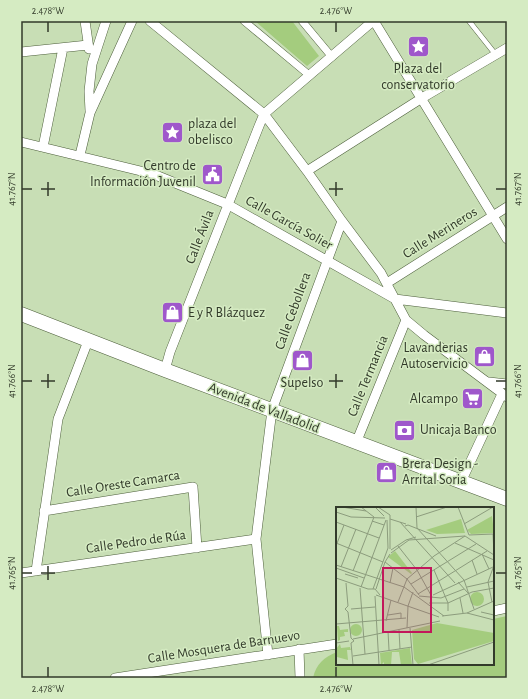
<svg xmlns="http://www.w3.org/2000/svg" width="528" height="699" font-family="'Alegreya Sans',sans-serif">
	<rect width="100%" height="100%" fill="#c8deb5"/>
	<path fill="#a4cc7e" d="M 255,21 L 292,21 L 319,56 L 307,66 Z
		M 507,616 L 507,678 L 313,678 C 316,664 324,657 337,652 L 337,664 L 493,664 L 493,619 Z"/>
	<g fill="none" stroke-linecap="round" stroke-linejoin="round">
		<defs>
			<path id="service" d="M 469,21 L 496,55"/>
			<path id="pedestrian" d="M 244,21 L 309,75
				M 302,21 L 332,57"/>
			<path id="minor" d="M 85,21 L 89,49
				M 150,21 L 264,114 L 307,171 L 342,221 L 381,273 L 406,320 L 424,335 L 507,397
				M 374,21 L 507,239
				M 21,52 L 88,45
				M 90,111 L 89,91 L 92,64 L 106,21
				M 21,142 L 153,174 L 227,204 L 395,299 L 507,313
				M 43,147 L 63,48
				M 80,155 L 90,113 L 132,21
				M 307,171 L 422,98 L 507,48
				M 387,283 L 507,207
				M 165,370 L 170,352 L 259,126 L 264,114 L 373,21
				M 489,382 L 507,384
				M 356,443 L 406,320
				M 461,482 L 502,394
				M 44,511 L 193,487 L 197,548
				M 36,571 L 58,419 L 88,341
				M 21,573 L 256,539
				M 493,611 L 507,608
				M 299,649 L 300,678
				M 268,655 L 256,539 L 272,410 L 342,221
				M 115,678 L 337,644"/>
			<path id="primary" d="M 21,314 L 165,370 L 507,499"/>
		</defs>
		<use href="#service" stroke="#4d5f3b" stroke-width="5.5"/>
		<use href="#pedestrian" stroke="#4d5f3b" stroke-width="8"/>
		<use href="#minor" stroke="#4d5f3b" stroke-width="10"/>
		<use href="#primary" stroke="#4d5f3b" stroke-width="15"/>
		<use href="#service" stroke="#fff" stroke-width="4.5"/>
		<use href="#pedestrian" stroke="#fff" stroke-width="7"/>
		<use href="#minor" stroke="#fff" stroke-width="9"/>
		<use href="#primary" stroke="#fff" stroke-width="14"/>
	</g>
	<path fill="none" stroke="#323a2a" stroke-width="1.5" d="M 48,22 L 48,32M 336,22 L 336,32M 48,182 L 48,196M 336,182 L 336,196M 22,189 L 32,189M 41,189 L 55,189M 329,189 L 343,189M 496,189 L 506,189M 48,374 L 48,388M 336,374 L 336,388M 22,381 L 32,381M 41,381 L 55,381M 329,381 L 343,381M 496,381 L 506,381M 48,566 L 48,580M 22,573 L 32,573M 41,573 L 55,573M 496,573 L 506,573M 48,667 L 48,677M 336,667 L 336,677"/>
	<defs>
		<symbol id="sight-square" viewBox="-11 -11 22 22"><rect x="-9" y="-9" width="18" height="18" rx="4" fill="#9f57cb" stroke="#d5ebc2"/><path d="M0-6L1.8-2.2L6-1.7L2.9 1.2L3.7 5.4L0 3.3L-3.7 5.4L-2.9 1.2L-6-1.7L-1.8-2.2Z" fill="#fff"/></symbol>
		<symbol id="civic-square" viewBox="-11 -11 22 22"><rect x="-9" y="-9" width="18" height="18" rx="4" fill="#9f57cb" stroke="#d5ebc2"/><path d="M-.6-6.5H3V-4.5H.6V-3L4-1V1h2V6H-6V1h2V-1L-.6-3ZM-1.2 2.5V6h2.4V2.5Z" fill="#fff"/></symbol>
		<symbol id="shop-square" viewBox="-11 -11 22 22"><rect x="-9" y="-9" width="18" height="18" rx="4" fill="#9f57cb" stroke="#d5ebc2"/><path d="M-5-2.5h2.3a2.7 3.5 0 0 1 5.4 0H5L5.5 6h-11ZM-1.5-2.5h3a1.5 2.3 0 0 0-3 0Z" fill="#fff"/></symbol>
		<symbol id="supermarket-square" viewBox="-11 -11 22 22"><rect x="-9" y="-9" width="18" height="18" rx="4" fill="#9f57cb" stroke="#d5ebc2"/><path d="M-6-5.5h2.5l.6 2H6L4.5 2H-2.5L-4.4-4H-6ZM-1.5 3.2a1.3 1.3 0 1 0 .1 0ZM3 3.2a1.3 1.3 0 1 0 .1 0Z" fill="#fff"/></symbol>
		<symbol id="bank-square" viewBox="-11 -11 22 22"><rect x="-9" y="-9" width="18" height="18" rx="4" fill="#9f57cb" stroke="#d5ebc2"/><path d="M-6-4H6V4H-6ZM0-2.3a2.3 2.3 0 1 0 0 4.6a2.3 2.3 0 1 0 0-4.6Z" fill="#fff"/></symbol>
	</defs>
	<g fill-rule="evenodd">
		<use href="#sight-square" x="406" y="34" width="25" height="25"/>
		<use href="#sight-square" x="160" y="120" width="25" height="25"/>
		<use href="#civic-square" x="200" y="162" width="25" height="25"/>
		<use href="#shop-square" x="160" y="300" width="25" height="25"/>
		<use href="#shop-square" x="472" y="344" width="25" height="25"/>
		<use href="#shop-square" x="290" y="348" width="25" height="25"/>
		<use href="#supermarket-square" x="460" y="386" width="25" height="25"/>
		<use href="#bank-square" x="392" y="418" width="25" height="25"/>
		<use href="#shop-square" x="374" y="460" width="25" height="25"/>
	</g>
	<g text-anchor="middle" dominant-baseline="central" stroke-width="3" stroke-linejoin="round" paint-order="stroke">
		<g font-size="14" fill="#323a2a" stroke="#d5ebc2" text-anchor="start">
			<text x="418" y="69" text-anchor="middle">Plaza del<tspan x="418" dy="16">conservatorio</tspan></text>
			<text x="188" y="124">plaza del<tspan x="188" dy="16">obelisco</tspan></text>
			<text x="196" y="166" text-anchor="end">Centro de<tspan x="196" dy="16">Información Juvenil</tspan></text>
			<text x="188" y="313">E y R Blázquez</text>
			<text x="468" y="348" text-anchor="end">Lavanderias<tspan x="468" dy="16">Autoservicio</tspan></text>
			<text x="302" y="383" text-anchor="middle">Supelso</text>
			<text x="458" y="399" text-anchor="end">Alcampo</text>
			<text x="420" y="430">Unicaja Banco</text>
			<text x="402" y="464">Brera Design -<tspan x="402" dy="16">Arrital Soria</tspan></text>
		</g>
		<g font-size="14" fill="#323a2a" stroke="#d5ebc2">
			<text transform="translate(289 223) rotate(29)">Calle García Solier</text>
			<text transform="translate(440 233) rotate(-32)">Calle Merineros</text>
			<text transform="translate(200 237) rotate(-69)">Calle Ávila</text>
			<text transform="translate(293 311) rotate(-70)">Calle Cebollera</text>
			<text transform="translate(368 376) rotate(-68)">Calle Termancia</text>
			<text transform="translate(264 408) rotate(21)">Avenida de Valladolid</text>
			<text transform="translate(123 484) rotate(-9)">Calle Oreste Camarca</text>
			<text transform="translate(136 542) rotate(-8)">Calle Pedro de Rúa</text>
			<text transform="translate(224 647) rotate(-9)">Calle Mosquera de Barnuevo</text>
		</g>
	</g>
	<g transform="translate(336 507)">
		<rect width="158" height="158" fill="#c8deb5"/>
		<path d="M 4,137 L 5,141 L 14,140 L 15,143 L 11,143 L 12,153 L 1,150 L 0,154 L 0,142 Z" fill="#a4cc7e"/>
		<path d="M 156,9 L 158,26 L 135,27 L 131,23 ZM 125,12 L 129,26 L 101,27 L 90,23 ZM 59,44 L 76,66 L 75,67 L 52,50 ZM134 92a7 7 0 1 1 14 0a7 7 0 1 1-14 0ZM 101,116 L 158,126 L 158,134 L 82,157 L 78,152 L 76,123 ZM 74,141 L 76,158 L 65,158 L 63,145 L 56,145 L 55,158 L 48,158 L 48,155 L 45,158 L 44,146 Z" fill="#a4cc7e"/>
		<path d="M14 123a6 6 0 1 1 12 0a6 6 0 1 1-12 0ZM 1,119 L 3,119 L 4,123 L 12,122 L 12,125 L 8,125 L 9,129 L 4,130 L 4,133 L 2,134 Z" fill="#a4cc7e"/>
		<path fill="none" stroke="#8c9c7d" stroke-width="1" d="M 6,0 L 30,4M 39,0 L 48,9M 42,0 L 54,8 L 54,12M 80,0 L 81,21 L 128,73 L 138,102M 122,0 L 133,28M 0,5 L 15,10 L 49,11M 80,10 L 111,0M 54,12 L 54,42M 54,12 L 70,17M 36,14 L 48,18M 0,15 L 43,31M 64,15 L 119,76M 128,17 L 157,0M 69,19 L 72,18 L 100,29M 157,27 L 158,47M 133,28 L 158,27M 129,29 L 158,48M 0,36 L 47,55M 119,36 L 158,53M 0,39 L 8,18M 62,39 L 81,63 L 96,90M 55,43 L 70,33 L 80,30M 55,46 L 73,33 L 129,29M 146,47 L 153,62M 136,53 L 141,67M 49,55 L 71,72 L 83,88M 0,58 L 68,80 L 108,109M 5,60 L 20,22M 0,61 L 28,71M 98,63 L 112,96 L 112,104M 17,64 L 38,10 L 25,0M 9,67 L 22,71M 0,71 L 32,82 L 39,82 L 44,88M 122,75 L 132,86M 10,76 L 12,99 L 9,102 L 12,105 L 15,131 L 18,134 L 15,136 L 17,158M 54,76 L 57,61M 75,77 L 140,37M 25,80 L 50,13M 131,80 L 158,74M 24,81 L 29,147M 37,82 L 52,41 L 51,13M 40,82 L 49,55 L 54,47M 82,87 L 151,44M 40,88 L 103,110M 97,88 L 157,60M 39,89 L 43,158M 83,89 L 105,91 L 128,82M 124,91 L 127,106M 62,95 L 71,72 L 98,49 L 129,29M 156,95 L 152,75 L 157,61M 93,96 L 112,96 L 136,85 L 158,81M 15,102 L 39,100M 145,105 L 158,108M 131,106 L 158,113M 52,108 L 65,106 L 65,111M 106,109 L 131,106 L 158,94M 50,114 L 55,93M 0,117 L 70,111M 71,121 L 72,99 L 77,85M 74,121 L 77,158M 63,123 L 64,142M 52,124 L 53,143M 17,132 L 104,114M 0,136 L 13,134M 17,149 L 76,140M 92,158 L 158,135"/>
		<path fill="#c2185b" fill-opacity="0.15" stroke="#c2185b" stroke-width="2" d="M 47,61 L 95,61 L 95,125 L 47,125 Z"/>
		<rect width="158" height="158" fill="none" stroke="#323a2a" stroke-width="2"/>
	</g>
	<rect width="528" height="699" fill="none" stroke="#d5ebc2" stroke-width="44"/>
	<rect x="22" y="22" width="484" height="655" fill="none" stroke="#323a2a" stroke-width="1.5"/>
	<g font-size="10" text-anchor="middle" fill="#323a2a">
		<text x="48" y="14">2.478°W</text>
		<text x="336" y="14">2.476°W</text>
		<text transform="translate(11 189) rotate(-90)" y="4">41.767°N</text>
		<text transform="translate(517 189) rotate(-90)" y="4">41.767°N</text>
		<text transform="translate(11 381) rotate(-90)" y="4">41.766°N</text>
		<text transform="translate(517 381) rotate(-90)" y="4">41.766°N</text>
		<text transform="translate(11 573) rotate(-90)" y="4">41.765°N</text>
		<text transform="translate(517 573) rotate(-90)" y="4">41.765°N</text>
		<text x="48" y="692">2.478°W</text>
		<text x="336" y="692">2.476°W</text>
	</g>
</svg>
